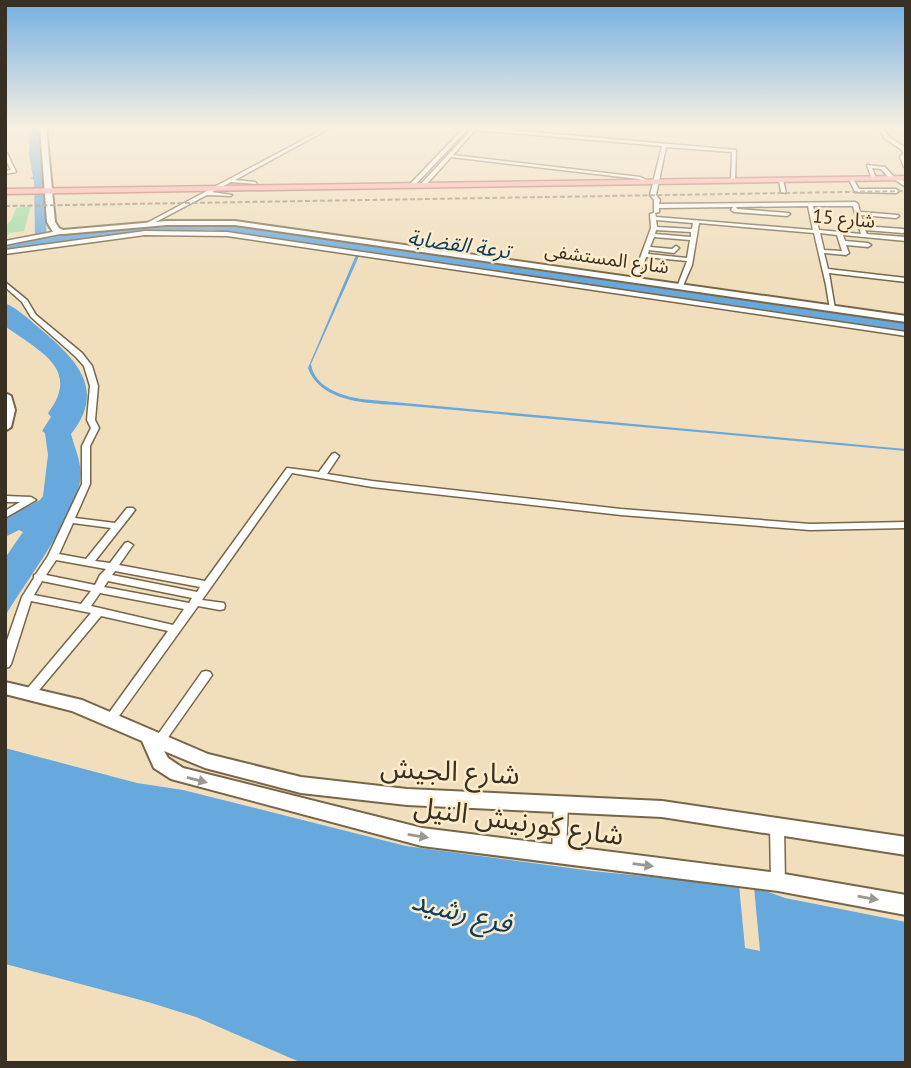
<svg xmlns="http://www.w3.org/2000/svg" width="911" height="1068" font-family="'PT Sans','Noto Sans Arabic',sans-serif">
	<rect width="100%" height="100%" fill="#f0debc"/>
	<path fill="#9ddba3" d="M 31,206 L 24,231 L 9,233 L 5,240 L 5,227 L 12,219 L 16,208 Z"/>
	<path fill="#67a8dd" d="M 30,127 L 38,127 L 47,236 C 114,229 180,220 247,226 L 906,323 L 906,332 L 212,230 L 140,232 L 5,250 L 5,243 L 35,238 L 34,180 L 30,178 L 33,177 L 29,155 Z
		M 360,254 L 311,364 C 314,387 342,396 361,399 L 883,447 L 906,449 L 906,451 L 410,406 C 377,403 322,406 308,368 L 356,255 Z
		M 5,303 C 20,310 32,322 45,333 C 79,362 105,392 71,434 C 75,450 83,464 80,482 C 72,521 27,580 5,616 L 5,558 L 23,532 L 19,530 L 5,537 L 5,518 L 40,500 L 43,496 L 48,455 L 45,433 L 42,431 L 51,417 L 48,413 C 82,368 38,351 5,326 Z
		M 5,748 L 137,783 L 183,790 L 406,846 L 592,871 L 754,887 L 785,898 L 906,922 L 906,1063 L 302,1063 L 196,1017 L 148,1002 L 13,966 L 5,964 Z"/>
	<path fill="#f0debc" d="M 739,885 L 754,887 L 760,951 L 745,948 Z"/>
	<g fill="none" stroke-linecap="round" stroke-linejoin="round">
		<defs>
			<path id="street" d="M 327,127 L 332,127 L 235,180 L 255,182 L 257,184 L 231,182 L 212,192 L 232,195 L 231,196 L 207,195 L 150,225 L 145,224 Z
				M 450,127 L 478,127 L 736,150 L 735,181 L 733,182 L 731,181 L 732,152 L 666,147 L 656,195 L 660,200 L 659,204 L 855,202 L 858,204 L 860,212 L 898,215 L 899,216 L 896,218 L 861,215 L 864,226 L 903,229 L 906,231 L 903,233 L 865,230 L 867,234 L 906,237 L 906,241 L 843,235 L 845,241 L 868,243 L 871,245 L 868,247 L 846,245 L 849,253 L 846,255 L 824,253 L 828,269 L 906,278 L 906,282 L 829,273 L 835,309 L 830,310 L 826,285 L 814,233 L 699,223 L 692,265 L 682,288 L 677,287 L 687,261 L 646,257 L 638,280 L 633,281 L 632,280 L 651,228 L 650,214 L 654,213 L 654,200 L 650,195 L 662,146 L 475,130 L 453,155 L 640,177 L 651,182 L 649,183 L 639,179 L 451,157 L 425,186 L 421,186 L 421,184 L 471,130 L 467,130 L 414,186 L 410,186 L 410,184 L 463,129 ZM 808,206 L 813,230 L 656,217 L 655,213 L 659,212 L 659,208 L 733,207 L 731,210 L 734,212 L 787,216 L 790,214 L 789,213 L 737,209 L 736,207 ZM 813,206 L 853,206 L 861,234 L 819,230 ZM 656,220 L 693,223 L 692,229 L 657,227 ZM 656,230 L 691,232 L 691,237 L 655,234 ZM 820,233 L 837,235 L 842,251 L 824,250 ZM 654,237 L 690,240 L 687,258 L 648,254 L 649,250 L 674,253 L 679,248 L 676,246 L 672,249 L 650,247 Z
				M 879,127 L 883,127 L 888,136 L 906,148 L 904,157 L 906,168 L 904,167 L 900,157 L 903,154 L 902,150 L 884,138 Z
				M 5,152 L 7,153 L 16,172 L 5,174 L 5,171 L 11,170 L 5,158 Z
				M 867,165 L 885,167 L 894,177 L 898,177 L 906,183 L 906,187 L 894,179 L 890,179 L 881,169 L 872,168 L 876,178 L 872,179 Z
				M 851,178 L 853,179 L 859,189 L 896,189 L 899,191 L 896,193 L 855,192 L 849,179 Z
				M 779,179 L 783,180 L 786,193 L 781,192 Z
				M 63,230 L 65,231 L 65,233 L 5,245 L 5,241 Z
				M 145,231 L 227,232 L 906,332 L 906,336 L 227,236 L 145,235 L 5,254 L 5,250 Z
				M 5,282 L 27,300 L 36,315 L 82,353 L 92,366 L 98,386 L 95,420 L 99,428 L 90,446 L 90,484 L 75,518 L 115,523 L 127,508 L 133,508 L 135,510 L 95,561 L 110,563 L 125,543 L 128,542 L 133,545 L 119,565 L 205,581 L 287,468 L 319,472 L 332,454 L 335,453 L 339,456 L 327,474 L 372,481 L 621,509 L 810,524 L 906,522 L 906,528 L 810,530 L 621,515 L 372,487 L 292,473 L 202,600 L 224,603 L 225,606 L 224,609 L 220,610 L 198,606 L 114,723 L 110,725 L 106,723 L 104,720 L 106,717 L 168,631 L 101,616 L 35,695 L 31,696 L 27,695 L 25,692 L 27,689 L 91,613 L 31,601 L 11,664 L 9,667 L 5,668 L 5,646 L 22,597 L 34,578 L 34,575 L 36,574 L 48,556 L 82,484 L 82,446 L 91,428 L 87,420 L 90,386 L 84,366 L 76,357 L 31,317 L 22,302 L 5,287 ZM 73,523 L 111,528 L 86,559 L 59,554 ZM 56,560 L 106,569 L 100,575 L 95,585 L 46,575 ZM 115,571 L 200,587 L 197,592 L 112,575 ZM 42,581 L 91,591 L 81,604 L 34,595 ZM 108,581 L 192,598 L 189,603 L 104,587 ZM 100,593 L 184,609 L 173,625 L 91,606 Z
				M 5,496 L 31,497 L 36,500 L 5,518 L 5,511 L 20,502 L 5,502 Z
				M 206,671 L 210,672 L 212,675 L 210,678 L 162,746 L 158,748 L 154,746 L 152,743 L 154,740 L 202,672 Z
				M 561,798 L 566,800 L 568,804 L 566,854 L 564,858 L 559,860 L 554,858 L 552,854 L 554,804 L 556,800 Z
				M 777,820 L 782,822 L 784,826 L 785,882 L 783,887 L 778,888 L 773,887 L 771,882 L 770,826 L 772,822 Z"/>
			<path id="secondary" d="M 40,127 L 46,127 L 55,222 L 59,228 L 63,230 L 167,221 L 235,221 L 906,316 L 906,322 L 235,225 L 167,225 L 63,234 L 53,232 L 47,222 Z
				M 5,393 L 11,396 L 15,410 L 11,427 L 5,431 Z
				M 5,682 L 82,700 L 208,754 L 301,777 L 407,789 L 662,801 L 906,837 L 906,855 L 662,817 L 407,805 L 301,793 L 205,768 L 164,751 L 168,758 L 183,768 L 422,828 L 778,873 L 906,895 L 906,915 L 778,891 L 422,846 L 171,779 L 154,768 L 142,741 L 72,711 L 5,694 Z"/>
			<path id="primary" d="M 906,176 L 906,180 L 5,194 L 5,189 Z"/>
		</defs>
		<use href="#street" stroke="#776748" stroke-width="3"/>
		<use href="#secondary" stroke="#776748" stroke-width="4"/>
		<use href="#primary" stroke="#b65d58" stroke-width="3"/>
		<use href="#street" fill="#fff" fill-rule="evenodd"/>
		<use href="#secondary" fill="#fff" fill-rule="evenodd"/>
		<use href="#primary" fill="#fdacac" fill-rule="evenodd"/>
		<path stroke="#91856e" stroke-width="2" stroke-dasharray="5 2.5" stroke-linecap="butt" d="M 5,206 L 906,191"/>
	</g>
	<defs><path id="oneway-solid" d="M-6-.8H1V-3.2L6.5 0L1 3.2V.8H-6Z" transform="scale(1.75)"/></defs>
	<g fill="#9b9891">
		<use href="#oneway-solid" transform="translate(197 780) rotate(14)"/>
		<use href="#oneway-solid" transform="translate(418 836) rotate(9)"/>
		<use href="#oneway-solid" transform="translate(643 865) rotate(7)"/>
		<use href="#oneway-solid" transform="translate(868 898) rotate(10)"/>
	</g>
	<linearGradient id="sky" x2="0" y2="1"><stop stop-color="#74afe4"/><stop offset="0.46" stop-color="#f8f0e1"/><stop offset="1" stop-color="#f8f0e1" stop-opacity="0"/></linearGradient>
	<rect width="911" height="277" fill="url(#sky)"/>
	<g text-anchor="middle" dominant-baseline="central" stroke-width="5" stroke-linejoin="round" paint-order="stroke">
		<g font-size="19" fill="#373023" stroke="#feebc9">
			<text transform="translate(844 218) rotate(5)">شارع 15</text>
			<text transform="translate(607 258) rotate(8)">شارع المستشفى</text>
		</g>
		<g font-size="21" font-style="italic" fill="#0b3e62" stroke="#feebc9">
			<text transform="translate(459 244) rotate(8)">ترعة القضابة</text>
		</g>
		<g font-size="28" fill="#373023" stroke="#feebc9">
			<text transform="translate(450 770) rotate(3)">شارع الجيش</text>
			<text transform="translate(519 820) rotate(8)">شارع كورنيش النيل</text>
		</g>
		<g font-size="28" font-style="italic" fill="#0b3e62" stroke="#feebc9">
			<text transform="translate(462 911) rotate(14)">فرع رشيد</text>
		</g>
	</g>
	<rect width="911" height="1068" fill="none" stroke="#373023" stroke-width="14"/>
</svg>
